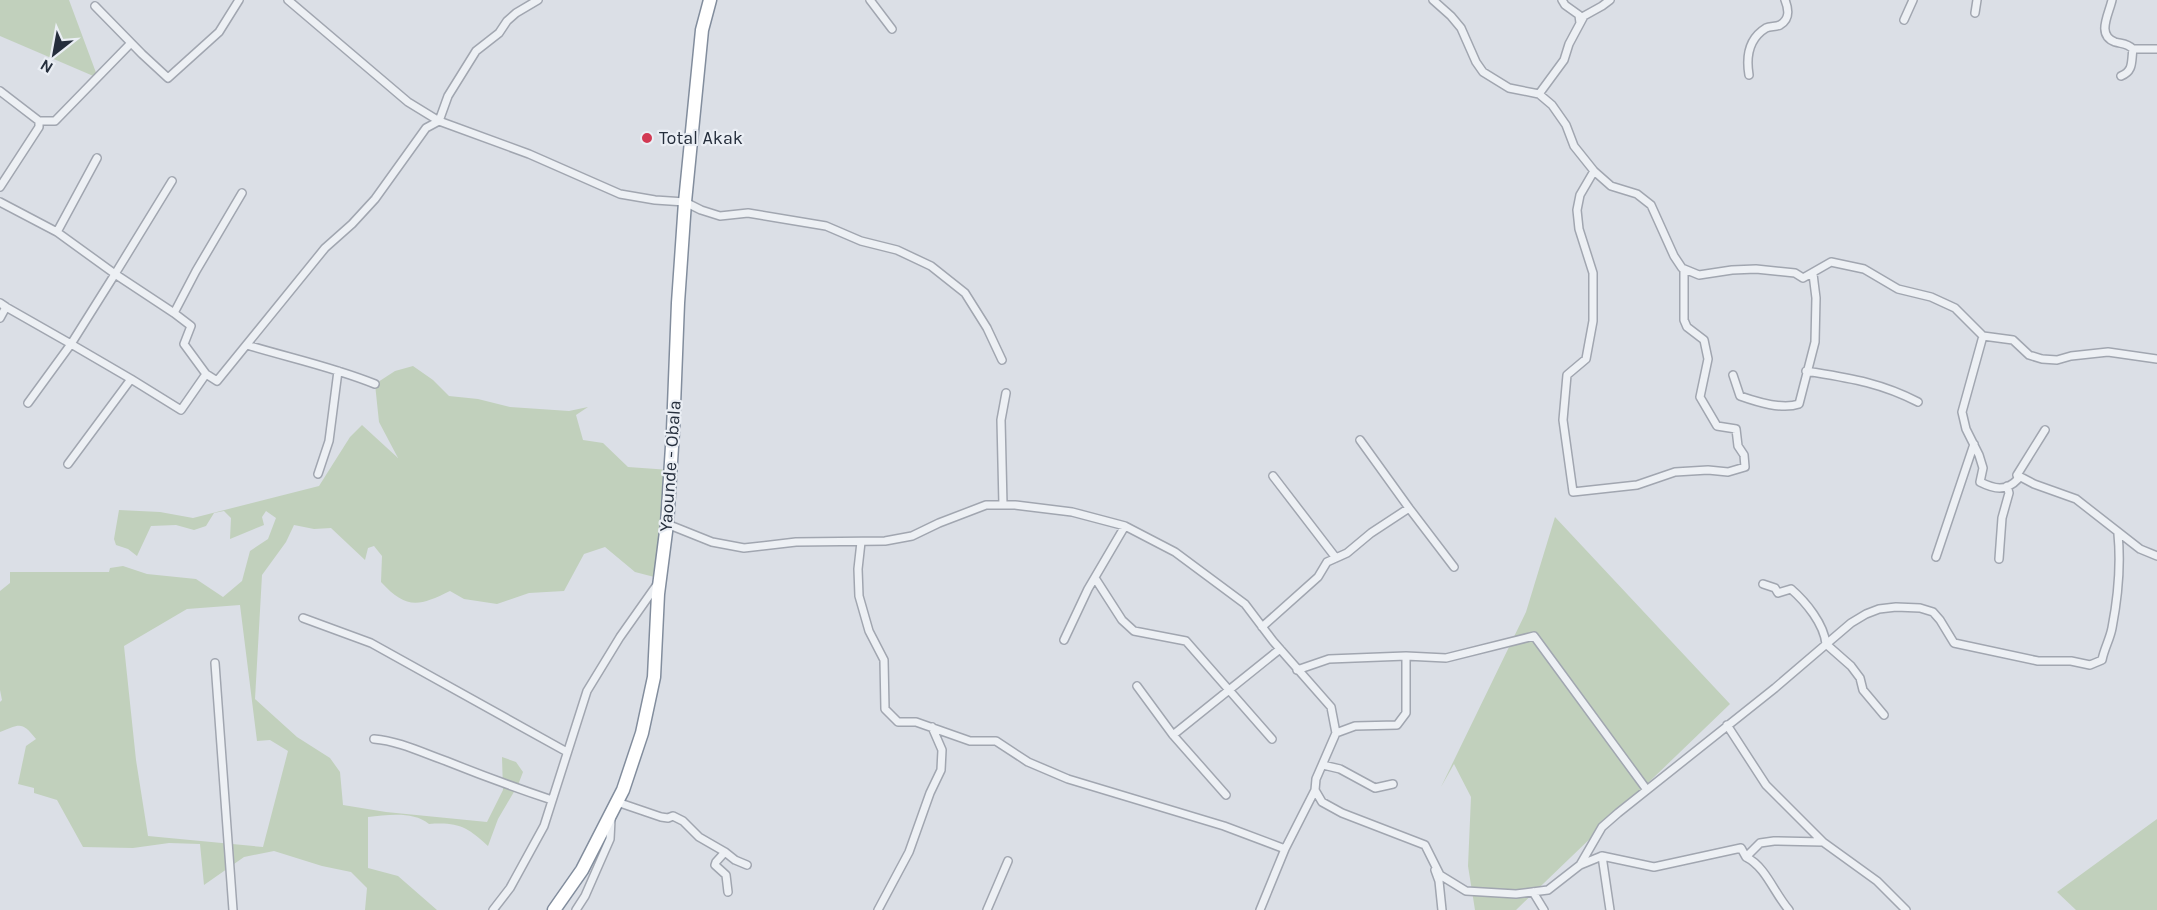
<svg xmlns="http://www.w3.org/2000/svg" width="2157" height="910" font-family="Karla,sans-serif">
	<rect width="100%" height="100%" fill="#dbdfe6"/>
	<path fill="#c1d0bc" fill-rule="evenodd" d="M 0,0 L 69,0 L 98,78 L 0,36 Z
		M 413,366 L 433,380 L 449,396 L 478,399 L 510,407 L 569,411 L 588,407 L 576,415 L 583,440 L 603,443 L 628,467 L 670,470 L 662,579 L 635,572 L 605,547 L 584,554 L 564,591 L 529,593 L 497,604 L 464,599 L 450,591 C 418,607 406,609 381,582 L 382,556 L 374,546 L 368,548 L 365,560 L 331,528 L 314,529 L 294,525 L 286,542 L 262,575 L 255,699 L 297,737 L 330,758 L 340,772 L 343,805 L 386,812 L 487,822 L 503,790 L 502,757 L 516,762 L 523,772 L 518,785 L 498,819 L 488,846 C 467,827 459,822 429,824 C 413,811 388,815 368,817 L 368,868 L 398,876 L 437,910 L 365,910 L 367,888 L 351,872 L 322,866 L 274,851 L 244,857 L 204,885 L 200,844 L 169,843 L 133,848 L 83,847 L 57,800 L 34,793 L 34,788 L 18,784 L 26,746 L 36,739 C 22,721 20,724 0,732 L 0,702 L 2,700 L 0,690 L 0,591 L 10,583 L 10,572 L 109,572 L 110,568 L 123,566 L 147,574 L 196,579 L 223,597 L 242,581 L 250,551 L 268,539 L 276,518 L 266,511 L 262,517 L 264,525 L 230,539 L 231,518 L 224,511 L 214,513 L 206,526 L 194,530 L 176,525 L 151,526 L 137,556 L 128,549 L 116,545 L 114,539 L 119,510 L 160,512 L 193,518 L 319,486 L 350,437 L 362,425 L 398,458 L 379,422 L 375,384 L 395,371 ZM 240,605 L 257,741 L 270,740 L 288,751 L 263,847 L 148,836 L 136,760 L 124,646 L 187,609 Z
		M 1555,517 L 1730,704 L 1516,910 L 1475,910 L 1468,866 L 1471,797 L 1454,764 L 1441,787 L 1526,612 Z
		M 2157,819 L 2157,910 L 2076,910 L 2057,892 Z"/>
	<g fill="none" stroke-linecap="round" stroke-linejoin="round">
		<defs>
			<path id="street" d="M 288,0 L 408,102 L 439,121 L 529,154 L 620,194 L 655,200 L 685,202 L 701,210 L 720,216 L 748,213 L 826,226 L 861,241 L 897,250 L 931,266 L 965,293 L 987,328 L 1002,360
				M 870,0 L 892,29
				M 1433,0 L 1451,16 L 1461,28 L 1476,62 L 1483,72 L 1509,88 L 1539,94 L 1552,105 L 1566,125 L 1574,146 L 1594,171 L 1611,186 L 1637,194 L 1651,205 L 1674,256 L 1682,268 L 1699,275 L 1732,270 L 1756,269 L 1795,273 L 1803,278 L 1831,262 L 1864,269 L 1898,289 L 1931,297 L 1955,308 L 1983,336 L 2013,340 L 2029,355 L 2042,359 L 2057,360 L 2071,356 L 2108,352 L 2157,359
				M 1562,0 L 1565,5 L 1579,15 L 1580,23
				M 2112,0 C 2109,14 2096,35 2115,42 C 2122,44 2127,43 2133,49 C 2131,61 2134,71 2121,76
				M 95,6 L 142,54 L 168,78 L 219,32 L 239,0
				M 1975,13 L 1977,0
				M 1904,20 L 1913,0
				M 2133,49 L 2157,49
				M 1749,75 C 1746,57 1748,39 1766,28 C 1770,26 1776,27 1780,25 C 1790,19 1789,10 1785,0
				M 0,91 L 39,121 L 55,121 L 131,43
				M 1539,94 L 1564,60 L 1569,44 L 1584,16 L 1602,6 L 1610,0
				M 1594,171 L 1580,195 L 1577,210 L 1579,229 L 1593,273 L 1593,321 L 1586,359 L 1567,375 L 1563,420 L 1573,492 L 1637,485 L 1675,472 L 1708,470 L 1728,472 L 1745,467 L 1744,455 L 1738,446 L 1736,429 L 1717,426 L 1700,397 L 1708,359 L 1704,340 L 1687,327 L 1684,320 L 1684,269
				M 0,187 L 39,127 L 39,121
				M 0,202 L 57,232 L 97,158
				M 57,232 L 115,274 L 172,181
				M 0,303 L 6,307 L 0,318
				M 6,307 L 71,344 L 115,274 L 174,313 L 196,271 L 242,193
				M 174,313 L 191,326 L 184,344 L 206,374
				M 1983,336 L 1962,412 L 1966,429 L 1979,455 L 1983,468 L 1980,482 C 1994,489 2006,492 2018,479 L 2017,475 L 2045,430
				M 247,345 C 290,358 333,367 375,384
				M 1806,371 C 1848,378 1879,382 1918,402
				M 1733,375 L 1740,396 C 1757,402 1782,410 1799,404 L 1815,342 L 1816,298 L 1813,274
				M 28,403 L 71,344 L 131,379
				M 1360,440 L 1409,508 L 1454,567
				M 68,464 L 131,379 L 181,410 L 206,374 L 217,381 L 325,248 L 352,224 L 375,199 L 426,128 L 439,121 L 448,96 L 476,51 L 499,33 L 507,21 L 516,13 L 538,0
				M 318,474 L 329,441 L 338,371
				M 2017,475 L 2034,484 L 2076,499 L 2140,549 L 2157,556
				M 1273,476 L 1336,558
				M 1003,505 L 1001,420 L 1006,393
				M 667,524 L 712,542 L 744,548 L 796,542 L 885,541 L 912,536 L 939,523 L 986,505 L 1015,505 L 1072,512 L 1125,526 L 1175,552 L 1245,604 L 1273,641 L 1331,707 L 1336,733 L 1316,779 L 1315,790 L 1322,802 L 1342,813 L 1425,845 L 1440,875 L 1466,891 L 1516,894 L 1548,890 L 1580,865 L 1602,856 L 1654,867 L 1741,848 L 1746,857 L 1760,843 L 1774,841 L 1823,842 L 1877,881 L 1906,910
				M 861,542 L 858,569 L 859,596 L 869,631 L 884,660 L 885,709 L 898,722 L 916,722 L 970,741 L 996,741 L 1028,762 L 1068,779 L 1224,826 L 1285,849
				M 1936,557 L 1974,444
				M 1999,559 L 2002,518 L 2009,493 L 2007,486
				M 1095,578 L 1122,620 L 1134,631 L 1186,641 L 1272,739
				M 1763,584 L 1775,588 L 1778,593 L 1791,589 C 1806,602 1824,624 1826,644 L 1851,666 L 1860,678 L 1863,690 L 1884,715
				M 303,618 L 371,643 L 567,752
				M 1262,627 L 1318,577 L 1327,562 L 1347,553 L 1371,533 L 1409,508
				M 1064,640 L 1088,589 L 1125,526
				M 215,663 L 233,910
				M 1297,670 L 1329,659 L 1406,656 L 1446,658 L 1534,636 L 1647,790
				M 1137,686 L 1173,735 L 1226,795
				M 1727,725 L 1766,785 L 1823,842
				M 1336,733 L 1355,726 L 1397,725 L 1406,713 L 1406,656
				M 1173,735 L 1280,649
				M 374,739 C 399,741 423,753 446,761 C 481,775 516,788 552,800
				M 1323,765 L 1340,769 L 1375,788 L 1393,784
				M 617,802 L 661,817 L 668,818 L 673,816 L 683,821 L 699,837 L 725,852 L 716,862 L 715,865 L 726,875 L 728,892
				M 725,852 L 735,860 L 747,865
				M 1602,856 L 1610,910
				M 1746,857 C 1766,867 1774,893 1789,910
				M 1580,865 L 1602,827 L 1618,813 L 1775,688 L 1851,623 L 1866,614 L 1879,609 L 1896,607 L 1920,608 L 1933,612 L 1940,620 L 1954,643 L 2038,661 L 2071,661 L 2090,665 L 2102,660 C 2104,649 2110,639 2112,628 C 2118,597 2121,565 2118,534
				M 1435,870 L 1439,881 L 1442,910
				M 1533,892 L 1544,910
				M 493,910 L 510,888 L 544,826 L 587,691 L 620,637 L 656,586
				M 576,910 L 585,896 L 610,839 L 611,819
				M 878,910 L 909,852 L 930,793 L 941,770 L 942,750 L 932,727
				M 987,910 L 1008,861
				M 1260,910 L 1285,849 L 1315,790"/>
			<path id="highway" d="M 554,910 L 582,870 L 623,790 L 642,733 L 654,677 L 658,594 L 667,524 L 673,431 L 678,303 L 685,202 L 702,30 L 710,0"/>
		</defs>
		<use href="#street" stroke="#a1a6b0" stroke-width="10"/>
		<use href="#highway" stroke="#828d9d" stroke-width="15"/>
		<use href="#street" stroke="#edf0f4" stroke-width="7"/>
		<use href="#highway" stroke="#fff" stroke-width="12"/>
	</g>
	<circle fill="#d23953" stroke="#eaeef4" stroke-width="2" cx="647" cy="138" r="6"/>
	<g text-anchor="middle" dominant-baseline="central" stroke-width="4.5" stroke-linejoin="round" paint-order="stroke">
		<g font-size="18" fill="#252e3c" stroke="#eaeef4" text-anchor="start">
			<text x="659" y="138">Total Akak</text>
		</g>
		<g font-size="18" fill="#252e3c" stroke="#eaeef4">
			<text transform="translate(670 466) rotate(-86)">Yaounde - Obala</text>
		</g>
	</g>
	<g transform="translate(54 54) rotate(211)" stroke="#eaeef4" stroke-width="4.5" paint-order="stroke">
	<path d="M0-4.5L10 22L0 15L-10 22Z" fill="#252e3c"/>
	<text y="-9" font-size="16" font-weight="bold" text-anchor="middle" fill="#252e3c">N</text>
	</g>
</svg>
